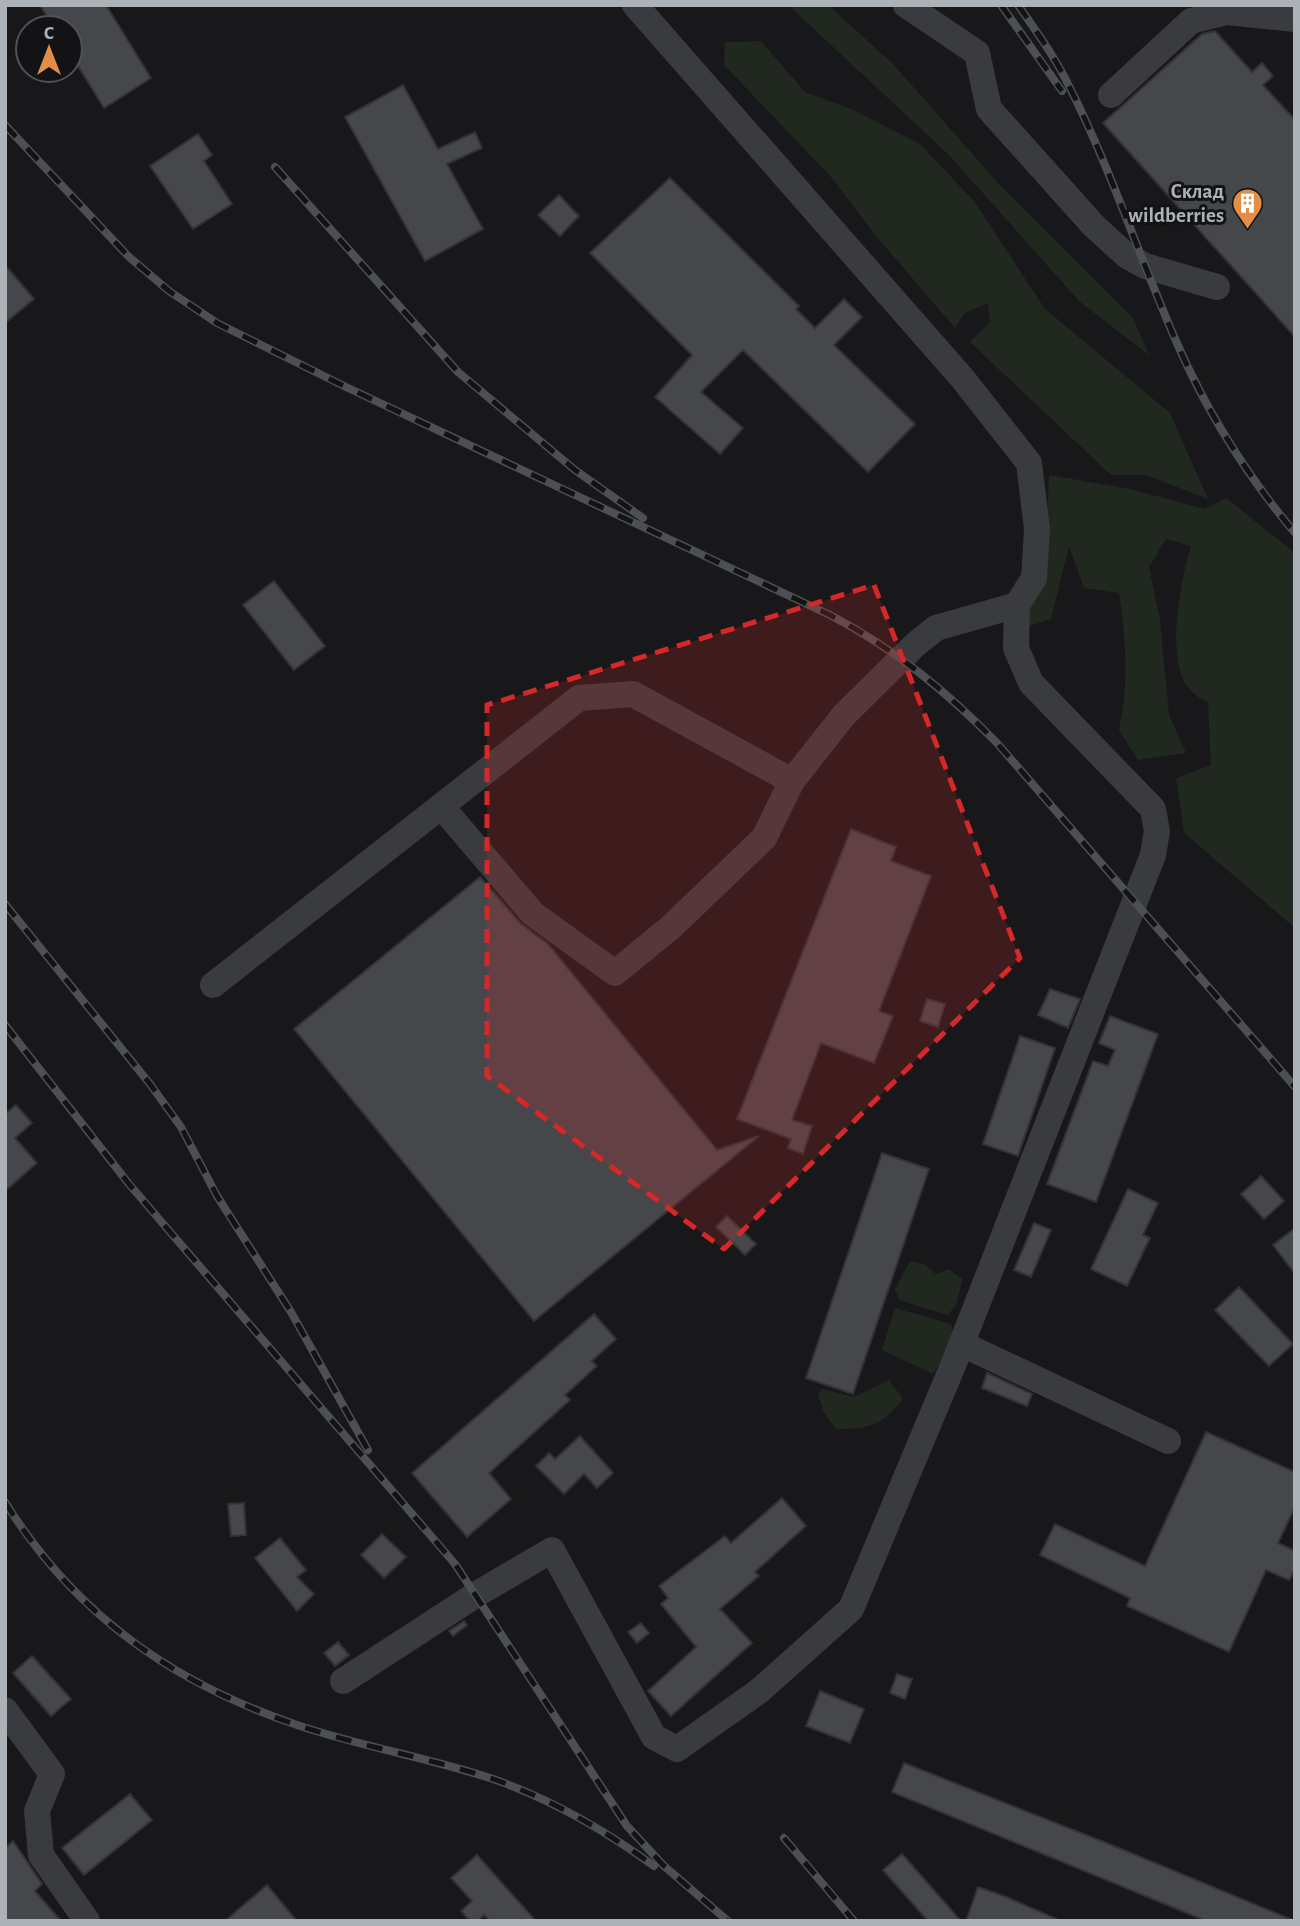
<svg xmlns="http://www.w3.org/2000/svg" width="1300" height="1926" font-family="'Alegreya Sans',sans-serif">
	<rect width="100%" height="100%" fill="#18181a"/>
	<path fill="#212820" d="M 788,5 L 828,5 L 893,64 L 999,184 L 1133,318 L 1149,355 L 1079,301 L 948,154 Z
		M 761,41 L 805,92 L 851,109 L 920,144 L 974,201 L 1045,309 L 1170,413 L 1208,499 L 1146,475 L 1111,475 L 970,342 L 990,322 L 988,303 L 965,313 L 955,328 L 877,237 L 831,177 L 724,65 L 725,42 Z
		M 1049,475 L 1130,489 L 1205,509 L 1226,498 L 1295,553 L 1295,928 L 1184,833 L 1176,778 L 1211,765 L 1208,703 C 1202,699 1194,695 1190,690 C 1164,663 1181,578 1191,546 L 1166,539 L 1149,567 L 1160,620 L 1169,715 L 1186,753 L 1138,760 L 1119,730 C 1129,684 1126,640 1119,593 L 1084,588 L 1069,546 L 1051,619 L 1029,626 L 1030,596 L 1045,564 Z
		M 910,1261 L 924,1264 L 936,1274 L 949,1269 L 962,1279 L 957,1303 L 948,1315 L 899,1300 L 895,1289 Z
		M 895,1308 L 951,1324 L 955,1340 L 933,1374 L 882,1350 Z
		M 889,1380 L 903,1399 C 882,1426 869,1429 836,1429 L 824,1413 L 818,1394 L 822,1389 L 854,1397 Z"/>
	<path fill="#45474a" stroke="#323336" stroke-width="2" d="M 40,5 L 106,5 L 151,78 L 104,108 L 70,53 L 70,28 L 54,28 Z
		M 1215,31 L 1252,72 L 1262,63 L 1273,76 L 1263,85 L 1295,120 L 1295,337 L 1103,123 L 1202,34 Z
		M 403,85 L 438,149 L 475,132 L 482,148 L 447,164 L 483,229 L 425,261 L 345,117 Z
		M 198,134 L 212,155 L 204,161 L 232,204 L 193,229 L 150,166 Z
		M 670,178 L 799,306 L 796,309 L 815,328 L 844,299 L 862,317 L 834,345 L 915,424 L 868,472 L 743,350 L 701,392 L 743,428 L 720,454 L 655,397 L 692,355 L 590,253 Z
		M 559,195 L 579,216 L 560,236 L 538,215 Z
		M 5,265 L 34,299 L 5,323 Z
		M 274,581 L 325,646 L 294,670 L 243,605 Z
		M 851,829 L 896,847 L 891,861 L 931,876 L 879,1011 L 893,1016 L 874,1063 L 821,1043 L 792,1120 L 812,1126 L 803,1154 L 788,1148 L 791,1139 L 737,1119 Z
		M 480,877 L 521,924 L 548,944 L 717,1150 L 759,1136 L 534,1321 L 294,1029 Z
		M 1050,989 L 1080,999 L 1068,1028 L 1038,1015 Z
		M 927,999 L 945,1004 L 938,1027 L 920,1021 Z
		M 1110,1016 L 1158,1034 L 1096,1202 L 1047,1184 L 1093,1061 L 1108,1066 L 1115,1050 L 1099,1043 Z
		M 1020,1036 L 1055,1048 L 1018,1156 L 983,1144 Z
		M 16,1105 L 32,1123 L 15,1138 L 37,1163 L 5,1191 L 5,1114 Z
		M 882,1153 L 929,1169 L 853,1394 L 806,1378 Z
		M 1261,1176 L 1284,1201 L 1264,1219 L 1241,1194 Z
		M 1128,1189 L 1158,1203 L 1143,1235 L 1150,1238 L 1127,1286 L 1091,1269 Z
		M 727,1216 L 756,1244 L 745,1255 L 716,1227 Z
		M 1034,1223 L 1051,1230 L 1031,1277 L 1014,1270 Z
		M 1295,1228 L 1295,1274 L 1273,1245 Z
		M 1239,1287 L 1293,1344 L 1269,1366 L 1215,1310 Z
		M 594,1314 L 616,1339 L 592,1361 L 597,1366 L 565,1395 L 570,1400 L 489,1473 L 511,1499 L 467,1537 L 412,1473 Z
		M 987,1373 L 1032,1394 L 1027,1406 L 982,1388 Z
		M 1206,1432 L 1295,1472 L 1295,1507 L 1278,1543 L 1295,1551 L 1295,1569 L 1289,1580 L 1266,1570 L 1229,1652 L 1127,1606 L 1130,1598 L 1040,1555 L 1055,1524 L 1145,1566 Z
		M 580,1436 L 613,1473 L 597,1488 L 584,1474 L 564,1494 L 536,1466 L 549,1453 L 555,1459 Z
		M 782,1498 L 806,1526 L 755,1572 L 759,1576 L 720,1609 L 752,1643 L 671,1716 L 648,1691 L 696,1647 L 661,1604 L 668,1598 L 659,1586 L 725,1536 L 731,1543 Z
		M 244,1503 L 246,1535 L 231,1536 L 228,1504 Z
		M 382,1534 L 406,1557 L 384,1578 L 361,1555 Z
		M 280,1538 L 306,1570 L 297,1577 L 314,1594 L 297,1611 L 255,1558 Z
		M 464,1621 L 467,1625 L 453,1636 L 449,1631 Z
		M 641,1623 L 649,1633 L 637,1643 L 628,1632 Z
		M 338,1642 L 349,1655 L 335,1666 L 324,1653 Z
		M 32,1656 L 71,1699 L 51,1716 L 13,1673 Z
		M 897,1674 L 912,1679 L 905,1699 L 890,1693 Z
		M 820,1691 L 864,1709 L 850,1743 L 806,1726 Z
		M 904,1763 L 1119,1848 L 1295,1921 L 1206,1921 L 892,1792 Z
		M 130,1794 L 152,1820 L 84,1875 L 62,1848 Z
		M 13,1841 L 42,1884 L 35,1891 L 61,1921 L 5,1921 L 5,1848 Z
		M 902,1854 L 961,1921 L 928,1921 L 883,1870 Z
		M 477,1855 L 536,1921 L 490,1921 L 484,1915 L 478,1921 L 470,1921 L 461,1911 L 472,1901 L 451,1878 Z
		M 267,1885 L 297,1921 L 225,1921 Z
		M 978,1887 L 1004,1896 L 1061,1921 L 966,1921 Z"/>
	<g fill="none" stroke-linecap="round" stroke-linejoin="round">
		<path stroke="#393b3f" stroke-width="26" d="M 906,5 L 977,53 L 989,109 L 1094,226 L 1127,256 L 1145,266 L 1217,287
			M 1111,95 L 1191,21 L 1227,12 L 1295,19
			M 441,806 L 533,914 L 615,973 L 671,927 L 764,838 L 792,781 L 844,715 L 916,644 L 936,628 L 1017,605
			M 213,985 L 579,698 L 633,694 L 792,781
			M 962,1344 L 1168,1441
			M 343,1681 L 477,1594 L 552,1550 L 654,1737 L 677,1749 L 759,1691 L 851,1609 L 954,1363 L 1153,855 L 1157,831 L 1153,809 L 1031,683 L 1016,648 L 1017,605 L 1034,578 L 1037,529 L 1029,463 L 963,379 L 635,5
			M 5,1710 L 52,1774 L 37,1811 L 41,1855 L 87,1921"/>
		<defs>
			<path id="rail" d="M 1001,5 L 1062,91
				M 1018,5 C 1036,31 1055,57 1069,86 C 1112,171 1141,263 1180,350 C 1209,415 1249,478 1295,533
				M 5,125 L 128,256 L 169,291 L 217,323 L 346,387 L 830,615 C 895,649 946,691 997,743 L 1295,1087
				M 275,167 L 458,372 L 575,470 L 643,518
				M 5,904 L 150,1084 L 181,1127 L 217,1196 L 291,1312 L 368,1450
				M 5,1025 L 129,1184 L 455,1564 L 627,1826 L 664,1866 L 728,1921
				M 5,1502 C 75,1615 173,1683 297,1725 C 362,1747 431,1758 496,1780 C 552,1800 606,1831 654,1866
				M 784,1838 L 854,1921"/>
		</defs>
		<use href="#rail" stroke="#4d5053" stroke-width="8"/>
		<use href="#rail" stroke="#131315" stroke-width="5" stroke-dasharray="16" stroke-linecap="butt"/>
	</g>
	<path fill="#d62828" fill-opacity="0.2" stroke="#d62828" stroke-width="5" stroke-dasharray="14 9" stroke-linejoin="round" d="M 874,585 L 1020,958 L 724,1249 L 487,1076 L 487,705 Z"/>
	<defs>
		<symbol id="building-pin" viewBox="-11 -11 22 30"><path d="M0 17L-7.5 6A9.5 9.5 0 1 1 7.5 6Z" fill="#e28e48" stroke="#131315"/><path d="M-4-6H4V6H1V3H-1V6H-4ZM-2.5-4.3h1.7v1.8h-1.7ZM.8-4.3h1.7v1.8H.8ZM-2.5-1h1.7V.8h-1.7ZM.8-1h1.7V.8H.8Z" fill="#fff"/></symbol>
	</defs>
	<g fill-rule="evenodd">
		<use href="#building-pin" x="1230" y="186" width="35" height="47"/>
	</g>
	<g text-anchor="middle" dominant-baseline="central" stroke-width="6" stroke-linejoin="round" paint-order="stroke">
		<g font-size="21" font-weight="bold" fill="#acb2b8" stroke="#131315" text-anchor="end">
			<text x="1224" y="191">Склад<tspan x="1224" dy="24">wildberries</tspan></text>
		</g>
	</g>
	<rect width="1300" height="1926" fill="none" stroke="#acb2b8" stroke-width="14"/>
	<g transform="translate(49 49)"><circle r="33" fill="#131315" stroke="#505356" stroke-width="2"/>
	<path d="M0-5L12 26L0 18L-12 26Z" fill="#e28e48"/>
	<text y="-10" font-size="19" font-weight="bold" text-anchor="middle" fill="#acb2b8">С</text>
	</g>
</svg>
